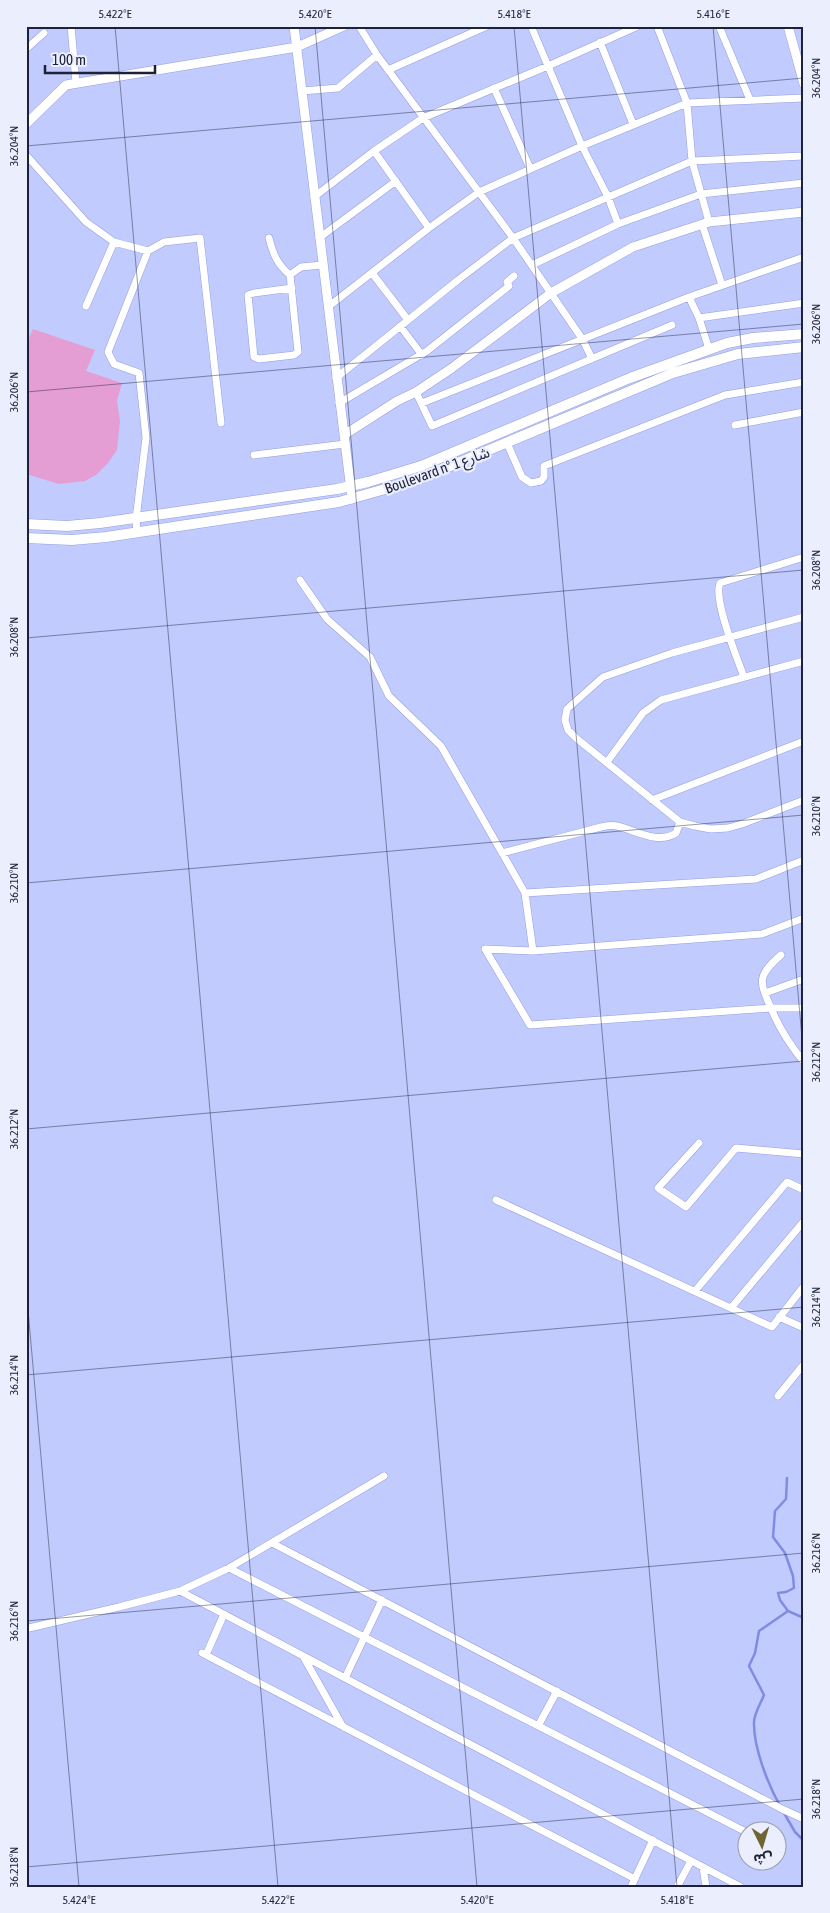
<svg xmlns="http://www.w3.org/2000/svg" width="830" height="1913" font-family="'Asap Condensed','Noto Sans Arabic',sans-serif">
	<rect width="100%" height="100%" fill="#c1cbfe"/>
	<path fill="#e59ed3" d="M 33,329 L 95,350 L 86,371 L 122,383 L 117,401 L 120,421 L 117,450 L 108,463 L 96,475 L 85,481 L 59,484 L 26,474 L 26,345 Z"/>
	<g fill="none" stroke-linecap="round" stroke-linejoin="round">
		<path stroke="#808ce3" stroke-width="2.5" d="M 788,1611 L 804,1618
			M 780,1806 C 768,1784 754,1749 754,1724 C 753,1715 761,1703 764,1695 L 749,1666 L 755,1653 L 759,1631 L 788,1611 L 780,1600 L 778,1593 L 786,1592 L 794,1588 L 793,1576 L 785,1553 L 773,1537 L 775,1511 L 786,1499 L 787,1478
			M 784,1813 L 795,1832 L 804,1841"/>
		<defs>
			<path id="minor" d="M 71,26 L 76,83
				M 359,26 L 377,55 L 513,238 L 583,340 L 592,359
				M 531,26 L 582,146 L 608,197 L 618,224
				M 657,26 L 687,103 L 692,161 L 709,222
				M 719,26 L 750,100
				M 600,42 L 633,124
				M 26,49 L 44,33
				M 388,70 L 487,26
				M 494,88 L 530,168
				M 302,91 L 338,88 L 377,55
				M 374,151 L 429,228
				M 26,155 L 86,222 L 114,242 L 148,251 L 108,352 L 114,364 L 139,373 L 146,438 L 136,519 L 137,533
				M 314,197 L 374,151 L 423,118 L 548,66 L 638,26
				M 702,224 L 722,285
				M 269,238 C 273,254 277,264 290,275 L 301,267 L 322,265
				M 319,238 L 396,181
				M 148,251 L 164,242 L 200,238 L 221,423
				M 532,265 L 618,224 L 701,194 L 804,183
				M 372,273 L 408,320
				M 290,275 L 298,352 L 294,355 L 259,359 L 254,357 L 248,295 L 254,293 L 292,288
				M 689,297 L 699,318 L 804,303
				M 86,306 L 114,242
				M 328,307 L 429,228 L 479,192 L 582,146 L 687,103 L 804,98
				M 699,318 L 709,349
				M 400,326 L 422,355
				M 336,378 L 458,280 L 513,238 L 692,161 L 804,156
				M 416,392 L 432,426 L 672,325
				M 339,403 L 427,351 L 509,286 L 507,282 L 514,276
				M 422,403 L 689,297 L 804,257
				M 735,425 L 804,412
				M 507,443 L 522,477 L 531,483 L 541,481 L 544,477 L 544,466 L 725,395 L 804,382
				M 254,455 L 345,444
				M 300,580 L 327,619 L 370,657 L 389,696 L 441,746 L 525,893 L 533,951 L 485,949 L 530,1025 L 771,1008 C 779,1028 790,1045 804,1062
				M 804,617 L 672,653 L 603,677 L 567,709 L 565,720 L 568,730 L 576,738 L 664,809 L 680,822 L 695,826 L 711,829 L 728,828 L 742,824 L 804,800
				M 744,677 C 737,658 713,600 720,583 L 804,557
				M 607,762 L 643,713 L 661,700 L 804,661
				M 652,800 L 804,741
				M 502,853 L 601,827 C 606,826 613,825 617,826 C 635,830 658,845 676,833 L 680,822
				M 525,893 L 756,879 L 804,860
				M 533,951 L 762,934 L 804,918
				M 781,955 C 757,976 759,981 771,1008 L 804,1008
				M 765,993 L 804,979
				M 699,1143 L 658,1188 L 686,1207 L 736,1148 L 804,1154
				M 496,1200 L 772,1327 L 804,1286
				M 695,1291 L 787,1182 L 804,1190
				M 731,1308 L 804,1221
				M 779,1317 L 804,1328
				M 778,1396 L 804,1364
				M 272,1543 L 782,1809 L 804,1819
				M 229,1568 L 748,1833
				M 180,1591 L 741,1887
				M 29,1628 L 119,1607 L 180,1591 L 229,1568 L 384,1476
				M 202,1653 L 635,1879
				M 206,1655 L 224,1614
				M 303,1656 L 343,1727
				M 345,1678 L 382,1600
				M 538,1726 L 557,1691
				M 778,1848 L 779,1849
				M 703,1867 L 706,1887
				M 631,1887 L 653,1840
				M 677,1887 L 691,1861"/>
			<path id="tertiary" d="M 294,26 L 352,499
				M 788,26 L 804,84
				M 26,124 L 66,85 L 297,47 L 344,26
				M 344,435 L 397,401 L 416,392 L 452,368 L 551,293 L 633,247 L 709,222 L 804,212"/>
			<path id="secondary" d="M 26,524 L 67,526 L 100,523 L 337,489 L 368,482 L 421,466 L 630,378 L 727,343 L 753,338 L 804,334
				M 26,538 L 72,540 L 106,537 L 339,502 L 417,480 L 673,373 L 738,354 L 804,347"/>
		</defs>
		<use href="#minor" stroke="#949fdd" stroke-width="8"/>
		<use href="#tertiary" stroke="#949fdd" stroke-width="10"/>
		<use href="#secondary" stroke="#949fdd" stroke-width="11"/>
		<use href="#minor" stroke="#fff" stroke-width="7"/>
		<use href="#tertiary" stroke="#fff" stroke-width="9"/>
		<use href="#secondary" stroke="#fff" stroke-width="10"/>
	</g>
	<path fill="none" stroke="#1d2139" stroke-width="1" stroke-opacity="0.45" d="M 115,26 L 278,1887M 315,26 L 477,1887M 514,26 L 677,1887M 713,26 L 804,1061M 26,146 L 804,78M 26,392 L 804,324M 26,638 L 804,570M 26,883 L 804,815M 26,1129 L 804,1061M 26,1287 L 79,1887M 26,1375 L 804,1307M 26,1621 L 804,1553M 26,1867 L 804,1799"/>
	<g text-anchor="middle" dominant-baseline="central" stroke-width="4.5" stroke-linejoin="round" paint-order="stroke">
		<g font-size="15" fill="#1d2139" stroke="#ebeefc">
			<text transform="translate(437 470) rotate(-20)">Boulevard n° شارع 1</text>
		</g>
	</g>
	<rect width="830" height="1913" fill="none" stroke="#ebeefc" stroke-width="55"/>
	<g transform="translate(762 1846) rotate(175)"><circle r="24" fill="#ebeefc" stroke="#999cae"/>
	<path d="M0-4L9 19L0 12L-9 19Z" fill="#706431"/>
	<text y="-8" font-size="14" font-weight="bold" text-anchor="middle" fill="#1d2139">ش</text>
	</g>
	<path d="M45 65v8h110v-8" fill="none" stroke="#1d2139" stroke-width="2.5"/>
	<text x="52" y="65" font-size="15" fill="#1d2139" stroke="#ebeefc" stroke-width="4" paint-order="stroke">100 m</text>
	<rect x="28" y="28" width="774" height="1858" fill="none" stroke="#1d2139" stroke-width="2"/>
	<g font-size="12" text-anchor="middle" fill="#1d2139">
		<text x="115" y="18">5.422°E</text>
		<text x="315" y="18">5.420°E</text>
		<text x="514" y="18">5.418°E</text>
		<text x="713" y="18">5.416°E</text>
		<text transform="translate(816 78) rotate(-90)" y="4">36.204°N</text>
		<text transform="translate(14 146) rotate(-90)" y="4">36.204°N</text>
		<text transform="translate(816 324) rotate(-90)" y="4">36.206°N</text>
		<text transform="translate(14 392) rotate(-90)" y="4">36.206°N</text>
		<text transform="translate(816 570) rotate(-90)" y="4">36.208°N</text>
		<text transform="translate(14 637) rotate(-90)" y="4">36.208°N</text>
		<text transform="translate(816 816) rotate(-90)" y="4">36.210°N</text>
		<text transform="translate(14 883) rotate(-90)" y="4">36.210°N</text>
		<text transform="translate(816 1062) rotate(-90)" y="4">36.212°N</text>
		<text transform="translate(14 1129) rotate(-90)" y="4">36.212°N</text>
		<text transform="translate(816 1307) rotate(-90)" y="4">36.214°N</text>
		<text transform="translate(14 1375) rotate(-90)" y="4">36.214°N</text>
		<text transform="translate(816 1553) rotate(-90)" y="4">36.216°N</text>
		<text transform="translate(14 1621) rotate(-90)" y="4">36.216°N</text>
		<text transform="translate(816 1799) rotate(-90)" y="4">36.218°N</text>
		<text transform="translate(14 1867) rotate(-90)" y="4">36.218°N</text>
		<text x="79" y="1904">5.424°E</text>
		<text x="278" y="1904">5.422°E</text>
		<text x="477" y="1904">5.420°E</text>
		<text x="677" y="1904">5.418°E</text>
	</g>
</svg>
